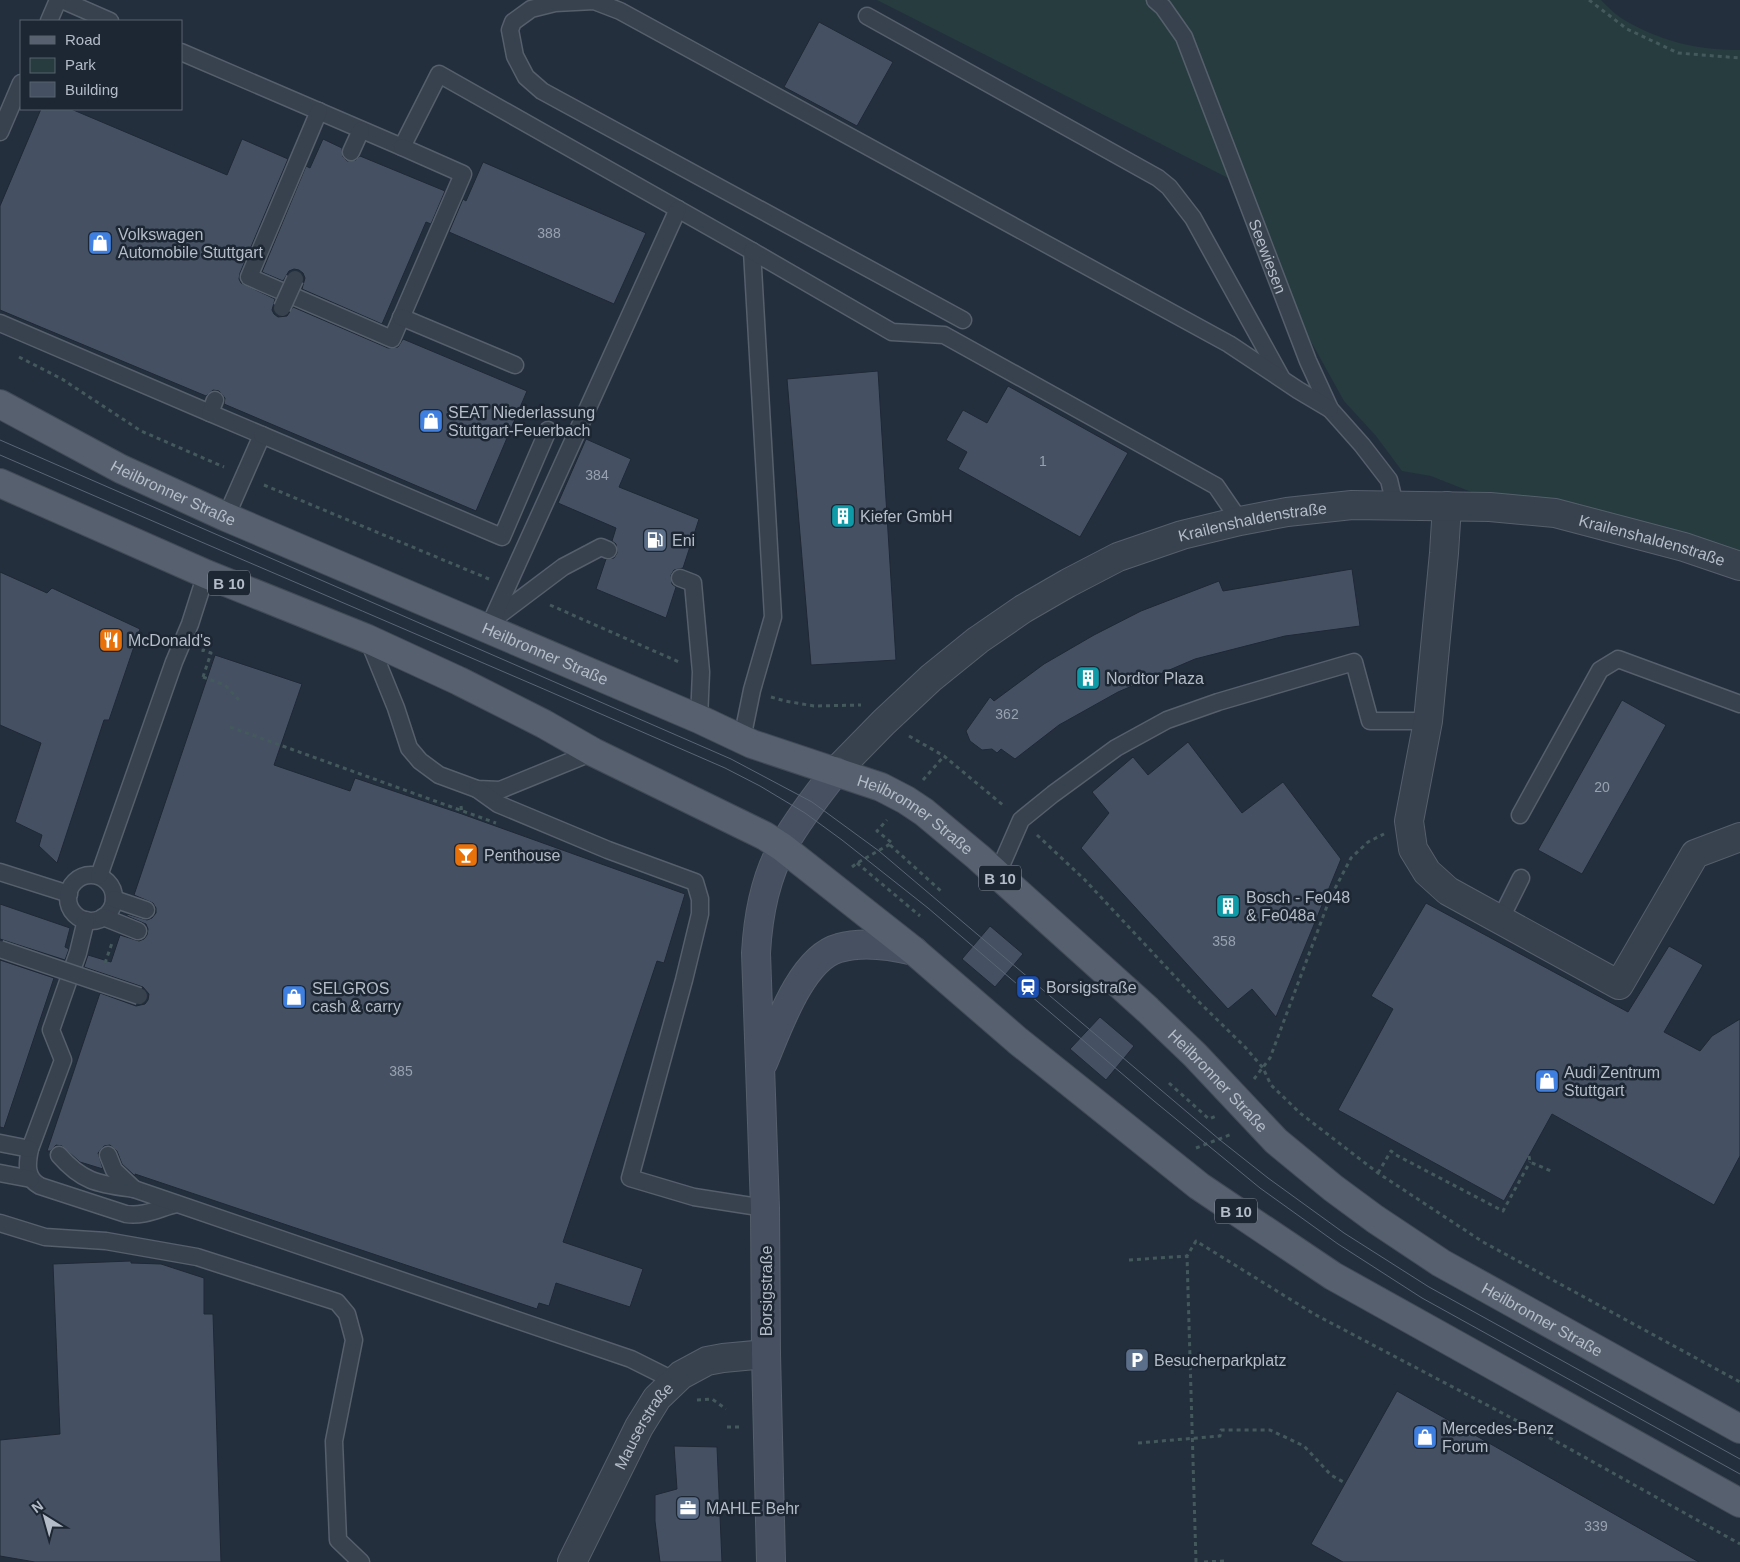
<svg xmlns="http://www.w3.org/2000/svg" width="1740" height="1562" font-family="Helvetica,sans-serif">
	<rect width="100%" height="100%" fill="#242f3e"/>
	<path fill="#263c3f" d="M 877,0 L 1601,0 C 1607,6 1614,13 1621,18 C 1659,41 1696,50 1740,50 L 1740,558 L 1489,499 L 1431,476 L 1402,471 L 1376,436 L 1344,401 L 1274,275 L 1238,183 Z"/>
	<path fill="#455162" stroke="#1f2835" d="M 819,22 L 893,62 L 857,126 L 784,87 Z
		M 41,109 L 71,109 L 227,175 L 242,139 L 288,159 L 240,273 L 239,279 L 241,283 L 275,299 L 272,310 L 274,314 L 278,317 L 287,316 L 293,307 L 388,348 L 398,347 L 403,339 L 527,391 L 476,511 L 224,404 L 225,398 L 219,391 L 213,390 L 206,396 L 0,310 L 0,206 Z
		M 323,139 L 342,148 L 343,157 L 347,161 L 356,160 L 360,156 L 445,191 L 431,224 L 426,222 L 382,324 L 302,289 L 305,278 L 303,273 L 299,270 L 294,269 L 289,271 L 283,281 L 262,272 L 306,166 L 310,168 Z
		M 483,162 L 646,233 L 614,304 L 449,232 L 463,199 L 466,201 Z
		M 878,371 L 896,660 L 811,665 L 787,379 Z
		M 1008,386 L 1128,453 L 1080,537 L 958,469 L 967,452 L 946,440 L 963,410 L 987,423 Z
		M 586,439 L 631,459 L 619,487 L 699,519 L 683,568 L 674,570 L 671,575 L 672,584 L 676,587 L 666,618 L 596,589 L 606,559 L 614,558 L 617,553 L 616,544 L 612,541 L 616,528 L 558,503 Z
		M 1352,569 L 1360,626 L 1285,636 L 1195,659 L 1118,692 L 1059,725 L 1015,759 L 1001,749 L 997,753 L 992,749 L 982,750 L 970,741 L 966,731 L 990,697 L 994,701 L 1044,664 L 1094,635 L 1141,611 L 1219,581 L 1223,591 Z
		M 0,572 L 47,593 L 52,588 L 140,629 L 109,720 L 104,720 L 57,863 L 39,846 L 42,835 L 15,822 L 41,743 L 0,725 Z
		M 215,655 L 302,684 L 274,765 L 350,791 L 355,778 L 462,814 L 685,894 L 664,963 L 657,961 L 563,1242 L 643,1269 L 630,1307 L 556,1283 L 549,1306 L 539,1303 L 537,1309 L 135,1174 L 135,1176 L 122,1164 L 117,1151 L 110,1145 L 104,1146 L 98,1153 L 103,1169 L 80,1162 L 62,1146 L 56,1145 L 50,1151 L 47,1151 L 100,993 L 136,1006 L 145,1004 L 148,1000 L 149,994 L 143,987 L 84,967 L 88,955 L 111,962 L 120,935 L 139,941 L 144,939 L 147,935 L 148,929 L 146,924 L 127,916 L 127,914 L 147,920 L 152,918 L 156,913 L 156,908 L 153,903 L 134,895 Z
		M 1622,700 L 1666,725 L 1582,874 L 1538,850 Z
		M 1188,742 L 1242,813 L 1283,782 L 1341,859 L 1276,1017 L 1252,989 L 1228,1009 L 1081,848 L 1109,813 L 1092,792 L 1133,757 L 1148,775 Z
		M 1426,903 L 1628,1012 L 1669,946 L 1703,965 L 1664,1032 L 1700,1051 L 1712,1036 L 1740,1019 L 1740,1156 L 1714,1205 L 1552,1114 L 1504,1201 L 1338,1110 L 1393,1009 L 1371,996 Z
		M 0,904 L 70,928 L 65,947 L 69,949 L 65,960 L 0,939 Z
		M 990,926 L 1023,954 L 995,987 L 962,959 Z
		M 0,960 L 54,978 L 4,1128 L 0,1127 Z
		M 1100,1017 L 1134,1046 L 1106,1080 L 1070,1049 Z
		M 131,1261 L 131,1263 L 161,1264 L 204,1278 L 204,1314 L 213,1314 L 221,1562 L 35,1562 L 0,1556 L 0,1440 L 60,1434 L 53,1264 Z
		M 1397,1391 L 1699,1562 L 1343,1562 L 1311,1544 Z
		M 674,1446 L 717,1447 L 722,1562 L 660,1562 L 655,1521 L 655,1495 L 677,1489 Z"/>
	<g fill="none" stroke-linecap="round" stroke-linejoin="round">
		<defs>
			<g id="lane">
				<path d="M 62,0 L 110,21"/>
				<path id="s1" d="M 1155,0 L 1163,7 L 1184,37 L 1308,361 L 1330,409 L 1362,445 L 1389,480 L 1395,505"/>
				<path d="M 867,16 L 1158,178 L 1169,187 L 1193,218 L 1281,377"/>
				<path d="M 49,21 L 58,0"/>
				<path d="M 181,52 L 402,147 L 439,74 L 752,251 L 773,617 L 752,690 L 742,739"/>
				<path d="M 319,111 L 249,277 L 392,339 L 463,174 L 402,147"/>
				<path d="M 0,132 L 21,83"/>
				<path d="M 351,152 L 361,130"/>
				<path d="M 752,251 L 892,332 L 944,335 L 1216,486 L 1240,521"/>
				<path d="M 401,317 L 515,365"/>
				<path d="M 963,320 L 542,91 L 526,77 L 515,56 L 510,30 L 513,22 L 531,9 L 555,3 L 594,1 L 620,11 L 1229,344 L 1298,390 L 1330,409"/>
				<path d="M 0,323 L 210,413"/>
				<path d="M 215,400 L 210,413 L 262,435 L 226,517"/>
				<path d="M 262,435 L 502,537 L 548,430"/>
				<path d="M 680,578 L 693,583 L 701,672 L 699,719"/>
				<path d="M 494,619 L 563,567 L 601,547 L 608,550"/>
				<path d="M 492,620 L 678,209"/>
				<path d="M 368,639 L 396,708 L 409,748 L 420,761 L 439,775 L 477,789 L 500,790 L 593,752"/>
				<path d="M 477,789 L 498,804 L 608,850 L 695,882 L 700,899 L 700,914 L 684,980 L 630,1178 L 694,1197 L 765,1208"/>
				<path d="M 1520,815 L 1600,670 L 1618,659 L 1740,704"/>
				<path d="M 0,872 L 69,894"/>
				<path d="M 997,875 L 1021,820 L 1053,794 L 1116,748 L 1167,720 L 1218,702 L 1354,662 L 1370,721 L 1428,721"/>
				<circle cx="91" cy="898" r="23"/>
				<path d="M 99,876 L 174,662 L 190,624 L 206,574"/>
				<path d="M 114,899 L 146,910"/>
				<path d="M 103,917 L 138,931"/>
				<path d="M 86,920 L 78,953 L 51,1030 L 63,1060 L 30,1149 C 27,1163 25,1178 40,1186 L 126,1214 C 143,1217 160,1208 176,1204"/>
				<path d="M 1500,920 L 1521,878"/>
				<path d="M 0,1143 L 30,1149"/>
				<path d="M 59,1155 C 83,1183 100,1184 134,1189 L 631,1359 L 675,1381"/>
				<path d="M 108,1155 L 114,1170 L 134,1189"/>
				<path d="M 0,1173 L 31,1179"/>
				<path d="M 0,1223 L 45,1237 L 106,1241 L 197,1257 L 337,1302 L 347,1314 L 354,1340 L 334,1441 L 338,1540 L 361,1562"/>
			</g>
			<g id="street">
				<path d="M 1447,506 L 1444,553 L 1428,721 L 1409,821 L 1413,849 L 1427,872 L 1448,891 L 1619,985 L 1695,854 L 1740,837"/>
				<path id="s2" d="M 836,771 L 884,722 L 931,678 L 978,640 L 1023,609 L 1068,583 L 1118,557 L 1182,535 L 1240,521 L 1287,512 L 1352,505 L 1490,507 L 1555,513 L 1684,547 L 1740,566"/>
				<path id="s3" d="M 572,1562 L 639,1427 L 657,1398 L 681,1375 L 707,1361 L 723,1358 L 766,1354"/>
			</g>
			<path id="secondary" d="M 763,1063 C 777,1030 801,958 839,948 C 863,941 890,945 914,951
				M 771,1562 L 766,1354 L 765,1208 L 756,953 C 758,917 765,878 783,846 C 798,820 817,795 836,771"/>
			<g id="primary">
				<path id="s4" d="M 0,404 L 121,469 L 226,517 L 699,719 L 752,744 L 881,787 L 906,800 L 924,812 L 978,857 L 1148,1010 L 1195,1055 L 1276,1141 L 1333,1188 L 1375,1219 L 1441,1263 L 1740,1429"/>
				<path d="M 0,483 L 206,574 L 368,639 L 459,681 L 544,724 L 593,752 L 765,836 L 782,847 L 914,951 L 1018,1041 L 1199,1186 L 1333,1276 L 1740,1503"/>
			</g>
		</defs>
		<use href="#lane" stroke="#565f6c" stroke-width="19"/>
		<use href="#street" stroke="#565f6c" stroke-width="30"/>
		<use href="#secondary" stroke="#565f6c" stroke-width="30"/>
		<use href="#primary" stroke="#414a57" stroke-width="30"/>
		<path stroke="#44595c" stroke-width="3" stroke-dasharray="4 4" stroke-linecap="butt" d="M 1589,0 L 1627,29 L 1678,53 L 1740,58
			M 19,357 L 62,379 L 141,431 L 224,467
			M 264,485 L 489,579
			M 550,605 L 679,662
			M 203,652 L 203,650 L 211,653 L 203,677
			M 771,697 L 785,701 L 814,706 L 861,705
			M 909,736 L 944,756 L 1004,806
			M 923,780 L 944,756
			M 461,806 L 462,814
			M 1037,835 L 1084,879 L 1195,998 L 1245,1047 L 1263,1068 L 1271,1085 L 1300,1113 L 1378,1173 L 1483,1242 L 1740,1382
			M 890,845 L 942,892
			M 857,863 L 920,916
			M 852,867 L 857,863 L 892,843 L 877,831 L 887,820
			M 105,963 L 112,943
			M 1254,1079 L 1270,1058 L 1330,898 L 1351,858 L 1368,842 L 1384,834
			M 1169,1083 L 1209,1119 L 1216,1116
			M 1196,1148 L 1232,1134
			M 1529,1156 L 1530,1162 L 1551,1171
			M 1378,1173 L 1391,1151 L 1396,1155 L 1503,1211 L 1530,1162
			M 1129,1260 L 1187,1256
			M 697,1400 L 712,1399 L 726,1409
			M 727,1427 L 742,1427
			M 1138,1443 L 1220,1436 L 1221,1430 L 1270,1430 L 1304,1446 L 1331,1475 L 1345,1483
			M 1196,1562 L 1187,1256 L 1196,1241 L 1314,1314 L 1561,1444 L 1740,1544
			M 1204,1562 L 1225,1561"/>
		<use href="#lane" stroke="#38414e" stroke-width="16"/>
		<use href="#street" stroke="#38414e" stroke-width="28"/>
		<use href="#secondary" stroke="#465061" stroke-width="28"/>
		<use href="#primary" stroke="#56606e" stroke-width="28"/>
		<path stroke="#5a6575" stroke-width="1" d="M 0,440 L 731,759 L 812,802 L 879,851 L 1220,1140 L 1268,1178 L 1344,1233 L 1429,1287 L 1740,1459
			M 0,455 C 241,560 484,662 725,768 L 760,786 L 805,813 L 842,840 L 928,908 L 1154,1101 L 1260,1188 L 1338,1244 L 1422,1298 L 1740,1474"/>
		<defs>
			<path id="lane-bridge" d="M 282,308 L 295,279
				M 0,949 L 139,996"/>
		</defs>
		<use href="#lane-bridge" stroke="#565f6c" stroke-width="19" stroke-linecap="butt"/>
		<path stroke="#44595c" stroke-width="3" stroke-dasharray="4 4" stroke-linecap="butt" d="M 203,677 L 225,685 L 239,700
			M 230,727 L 496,823"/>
		<use href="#lane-bridge" stroke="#38414e" stroke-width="16"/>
	</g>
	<defs>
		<symbol id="shop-square" viewBox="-11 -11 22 22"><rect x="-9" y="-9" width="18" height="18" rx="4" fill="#3f7fe0" stroke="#1d2633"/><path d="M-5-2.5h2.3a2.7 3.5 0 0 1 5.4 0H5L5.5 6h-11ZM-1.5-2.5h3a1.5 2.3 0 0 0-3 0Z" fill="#fff"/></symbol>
		<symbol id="building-square" viewBox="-11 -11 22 22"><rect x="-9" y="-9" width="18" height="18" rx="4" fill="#0f9aa8" stroke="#1d2633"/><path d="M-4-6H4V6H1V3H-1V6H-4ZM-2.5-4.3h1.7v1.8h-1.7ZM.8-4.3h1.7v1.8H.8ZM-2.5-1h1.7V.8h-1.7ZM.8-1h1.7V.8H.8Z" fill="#fff"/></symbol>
		<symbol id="fuel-square" viewBox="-11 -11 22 22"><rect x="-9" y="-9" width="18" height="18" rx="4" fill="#5c6f8a" stroke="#1d2633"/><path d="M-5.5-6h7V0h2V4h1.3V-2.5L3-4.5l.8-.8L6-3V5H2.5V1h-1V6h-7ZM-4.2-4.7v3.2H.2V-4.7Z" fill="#fff"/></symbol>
		<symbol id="restaurant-square" viewBox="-11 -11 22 22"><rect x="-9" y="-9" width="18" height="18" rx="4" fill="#e8710a" stroke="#1d2633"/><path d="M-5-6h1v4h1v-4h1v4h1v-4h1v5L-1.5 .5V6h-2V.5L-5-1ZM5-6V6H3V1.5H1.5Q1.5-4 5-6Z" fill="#fff"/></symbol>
		<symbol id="bar-square" viewBox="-11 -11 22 22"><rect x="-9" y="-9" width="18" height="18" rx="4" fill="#e8710a" stroke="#1d2633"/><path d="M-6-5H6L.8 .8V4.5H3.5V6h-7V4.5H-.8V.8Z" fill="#fff"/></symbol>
		<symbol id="station-square" viewBox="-11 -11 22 22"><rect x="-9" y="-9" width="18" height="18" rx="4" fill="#1a4fb4" stroke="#1d2633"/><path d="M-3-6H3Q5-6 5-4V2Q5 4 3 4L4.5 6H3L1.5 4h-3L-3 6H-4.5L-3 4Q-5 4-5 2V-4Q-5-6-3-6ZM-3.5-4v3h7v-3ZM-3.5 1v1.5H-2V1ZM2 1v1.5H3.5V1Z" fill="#fff"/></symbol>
		<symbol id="parking-square" viewBox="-11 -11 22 22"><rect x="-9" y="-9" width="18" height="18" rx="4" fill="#5c6f8a" stroke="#1d2633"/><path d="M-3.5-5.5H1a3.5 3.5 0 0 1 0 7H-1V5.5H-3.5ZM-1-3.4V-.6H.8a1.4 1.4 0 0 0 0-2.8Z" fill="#fff"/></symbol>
		<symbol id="office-square" viewBox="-11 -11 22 22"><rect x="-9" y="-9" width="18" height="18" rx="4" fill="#5c6f8a" stroke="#1d2633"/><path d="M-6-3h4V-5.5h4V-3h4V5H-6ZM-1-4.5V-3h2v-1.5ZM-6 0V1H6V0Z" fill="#fff"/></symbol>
	</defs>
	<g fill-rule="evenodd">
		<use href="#shop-square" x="86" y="229" width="28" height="28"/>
		<use href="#shop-square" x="417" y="407" width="28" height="28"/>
		<use href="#building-square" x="829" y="502" width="28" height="28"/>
		<use href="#fuel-square" x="641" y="526" width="28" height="28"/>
		<use href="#restaurant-square" x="97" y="626" width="28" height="28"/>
		<use href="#building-square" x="1074" y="664" width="28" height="28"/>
		<use href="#bar-square" x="452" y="841" width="28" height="28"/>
		<use href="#building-square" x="1214" y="892" width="28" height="28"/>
		<use href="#station-square" x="1014" y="973" width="28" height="28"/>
		<use href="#shop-square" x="280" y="983" width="28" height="28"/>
		<use href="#shop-square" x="1533" y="1067" width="28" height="28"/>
		<use href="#parking-square" x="1123" y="1346" width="28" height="28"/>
		<use href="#shop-square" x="1411" y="1423" width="28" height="28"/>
		<use href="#office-square" x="674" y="1494" width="28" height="28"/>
	</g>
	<g text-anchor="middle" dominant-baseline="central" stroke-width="5" stroke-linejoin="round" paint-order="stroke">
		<g font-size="14" fill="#98a1af">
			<text x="549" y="233">388</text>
			<text x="1043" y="461">1</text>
			<text x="597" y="475">384</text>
			<text x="1007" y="714">362</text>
			<text x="1602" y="787">20</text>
			<text x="1224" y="941">358</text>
			<text x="401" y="1071">385</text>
			<text x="1596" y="1526">339</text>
		</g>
		<g fill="#1d2633" stroke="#878f9c" stroke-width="1">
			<rect x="208" y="570.5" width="42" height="25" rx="4"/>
			<rect x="979" y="865.5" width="42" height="25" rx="4"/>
			<rect x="1215" y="1198.5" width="42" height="25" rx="4"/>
		</g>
		<g font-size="15" font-weight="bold" fill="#b4bcc9">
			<text x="229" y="583">B 10</text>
			<text x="1000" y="878">B 10</text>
			<text x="1236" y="1211">B 10</text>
		</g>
		<g font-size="16" fill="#b4bcc9" stroke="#1d2633" text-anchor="start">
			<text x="118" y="234">Volkswagen<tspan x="118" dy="18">Automobile Stuttgart</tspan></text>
			<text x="448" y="412">SEAT Niederlassung<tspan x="448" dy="18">Stuttgart-Feuerbach</tspan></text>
			<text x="860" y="516">Kiefer GmbH</text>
			<text x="672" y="540">Eni</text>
			<text x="128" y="640">McDonald's</text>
			<text x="1106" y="678">Nordtor Plaza</text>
			<text x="484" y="855">Penthouse</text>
			<text x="1246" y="897">Bosch - Fe048<tspan x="1246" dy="18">&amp; Fe048a</tspan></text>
			<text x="1046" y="987">Borsigstraße</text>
			<text x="312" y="988">SELGROS<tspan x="312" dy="18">cash &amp; carry</tspan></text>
			<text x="1564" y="1072">Audi Zentrum<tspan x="1564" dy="18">Stuttgart</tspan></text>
			<text x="1154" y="1360">Besucherparkplatz</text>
			<text x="1442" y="1428">Mercedes-Benz<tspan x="1442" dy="18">Forum</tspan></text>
			<text x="706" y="1508">MAHLE Behr</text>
		</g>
		<g font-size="16" fill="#b4bcc9" stroke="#1d2633">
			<text stroke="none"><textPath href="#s1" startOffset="282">Seewiesen</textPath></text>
			<text stroke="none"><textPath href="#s4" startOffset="195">Heilbronner Straße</textPath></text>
			<text stroke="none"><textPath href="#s2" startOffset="496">Krailenshaldenstraße</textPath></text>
			<text stroke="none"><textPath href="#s2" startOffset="901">Krailenshaldenstraße</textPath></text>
			<text stroke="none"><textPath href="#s4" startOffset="600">Heilbronner Straße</textPath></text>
			<text stroke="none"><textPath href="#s4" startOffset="1005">Heilbronner Straße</textPath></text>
			<text stroke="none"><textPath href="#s4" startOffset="1410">Heilbronner Straße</textPath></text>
			<text transform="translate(766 1291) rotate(-90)">Borsigstraße</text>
			<text stroke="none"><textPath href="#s4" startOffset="1815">Heilbronner Straße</textPath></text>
			<text stroke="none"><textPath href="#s3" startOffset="154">Mauserstraße</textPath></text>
		</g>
	</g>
	<rect x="20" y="20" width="162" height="90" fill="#1d2633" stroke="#59626f"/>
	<rect x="30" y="36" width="25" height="8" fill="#56606e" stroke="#59626f"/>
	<text x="65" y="45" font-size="15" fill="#b4bcc9">Road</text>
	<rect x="30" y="58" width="25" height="15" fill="#263c3f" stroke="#59626f"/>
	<text x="65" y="70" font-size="15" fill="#b4bcc9">Park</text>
	<rect x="30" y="82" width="25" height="15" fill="#455162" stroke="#59626f"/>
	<text x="65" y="95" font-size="15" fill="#b4bcc9">Building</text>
	<g transform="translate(45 1517) rotate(323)" stroke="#1d2633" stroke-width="4" paint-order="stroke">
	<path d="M0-4L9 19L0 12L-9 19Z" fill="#b4bcc9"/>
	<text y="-8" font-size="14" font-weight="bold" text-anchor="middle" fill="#b4bcc9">N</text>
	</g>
</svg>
